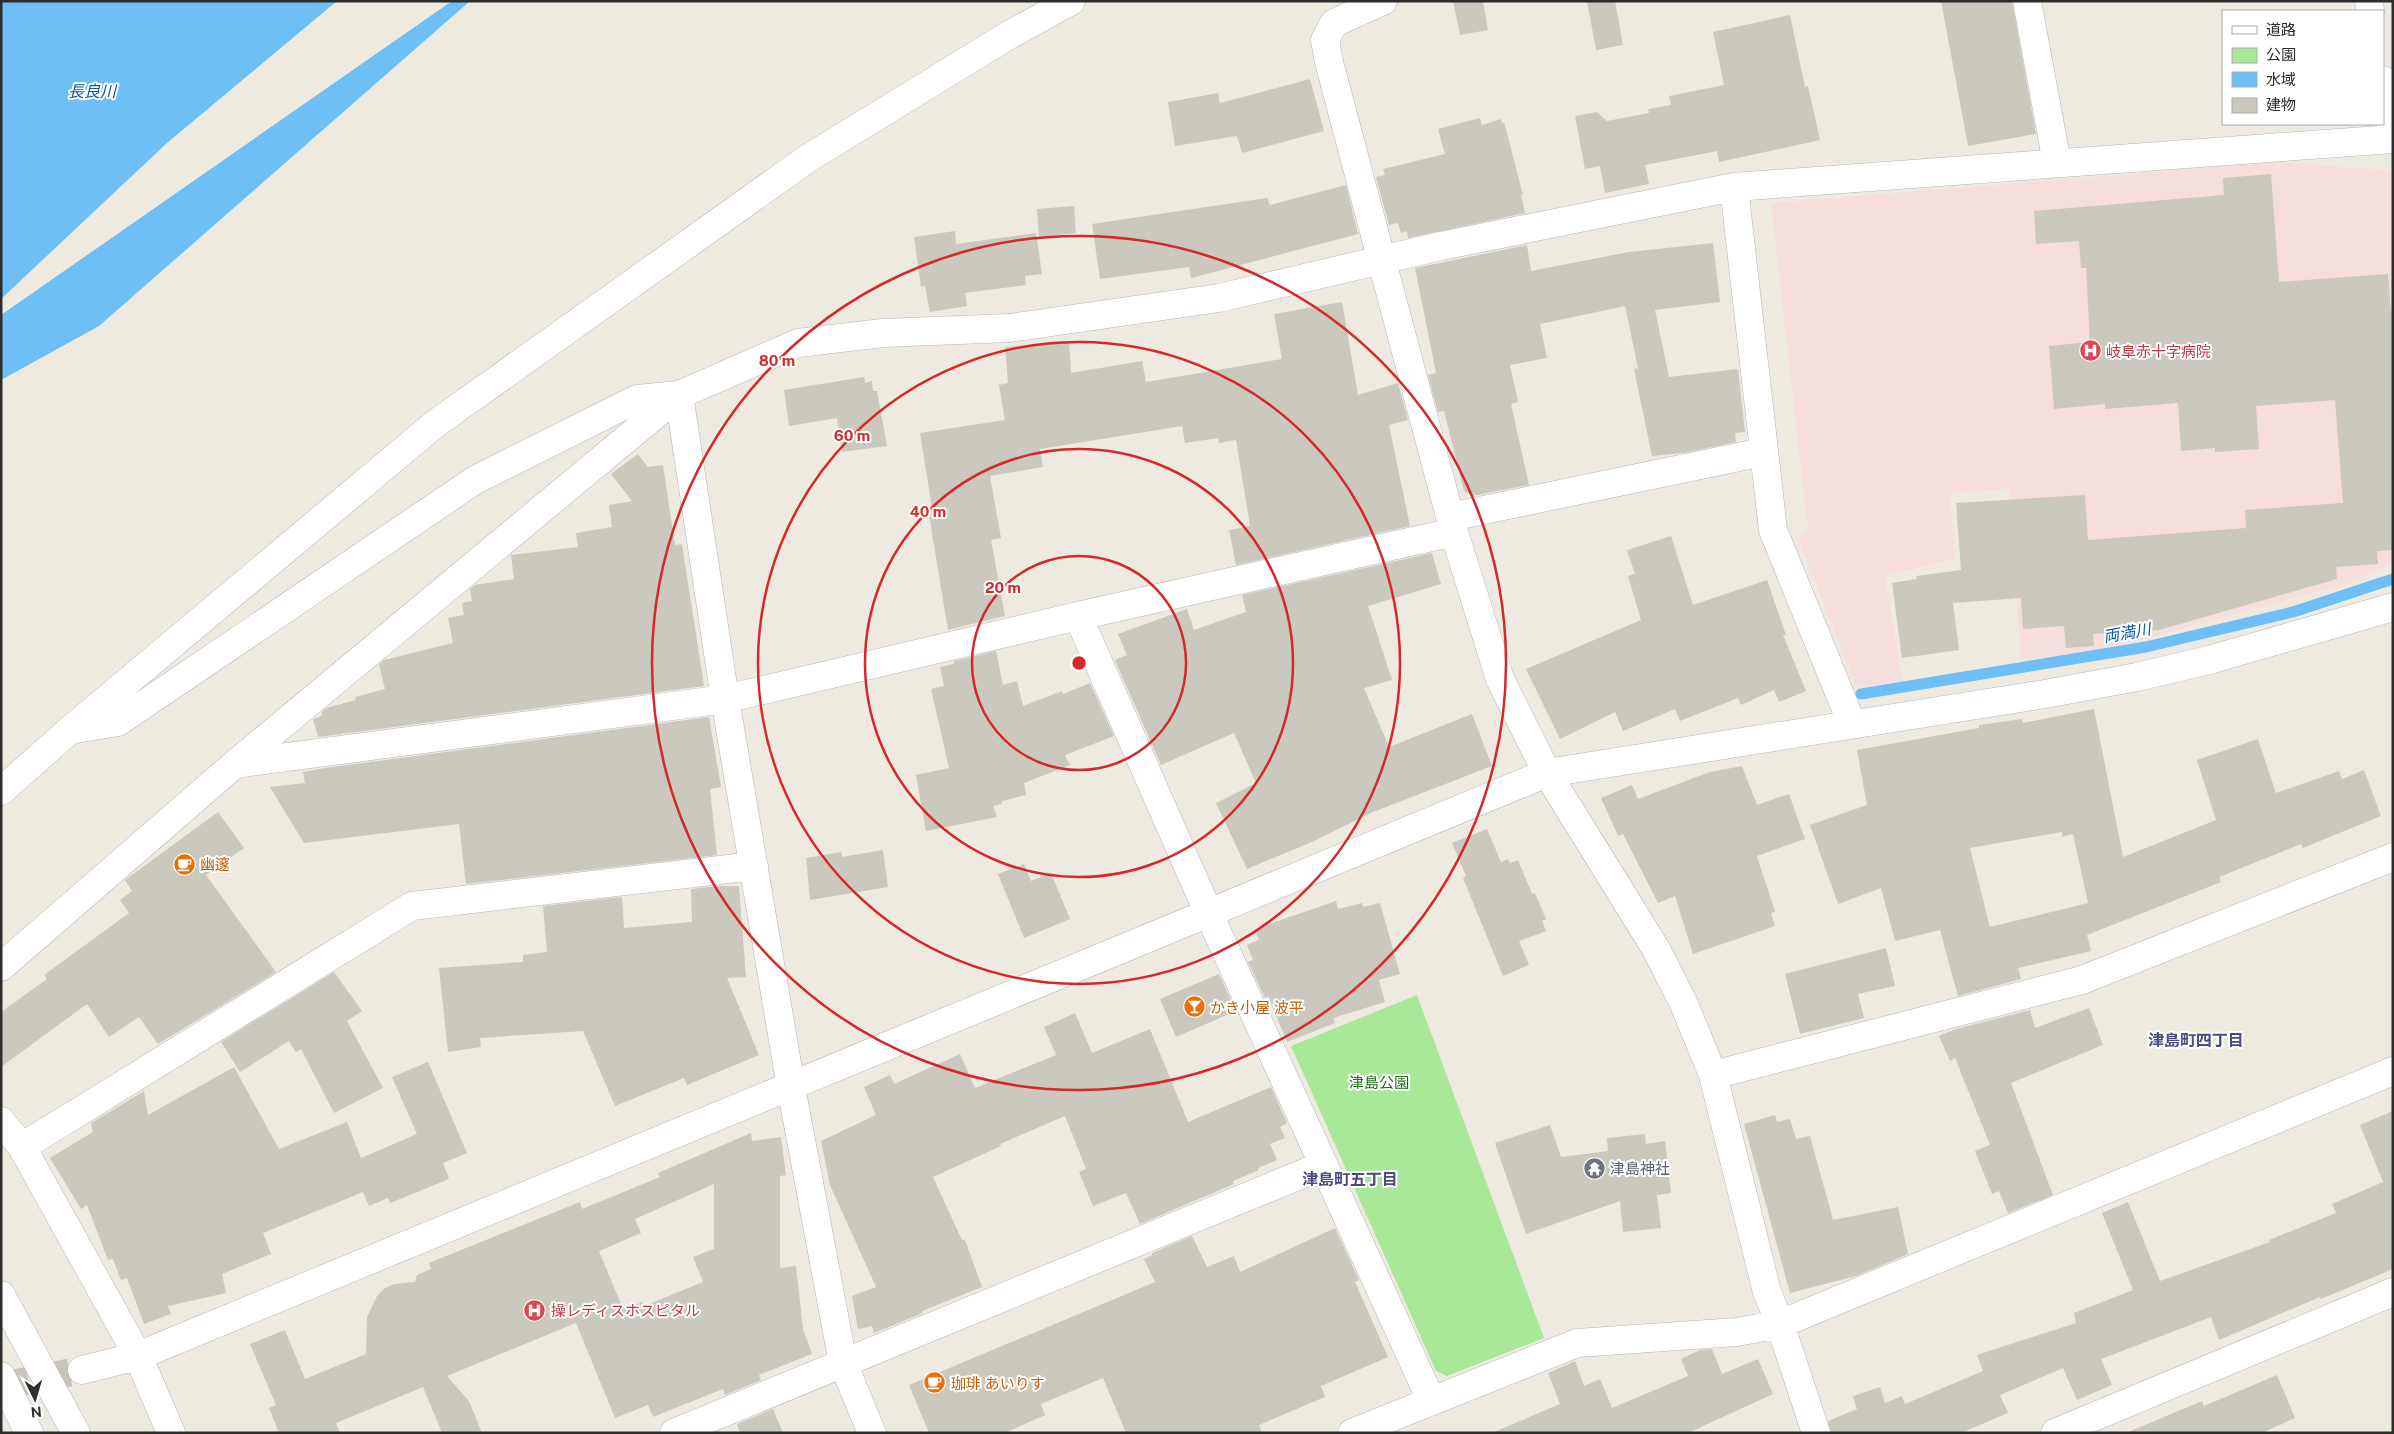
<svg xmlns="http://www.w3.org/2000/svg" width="2394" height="1434" font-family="'Public Sans','Noto Sans JP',sans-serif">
	<rect width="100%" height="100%" fill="#efeadf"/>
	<path fill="#f6dedc" d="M 2279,162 L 2393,171 L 2393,563 L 2352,582 L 2092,653 L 2021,659 L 2009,489 L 1950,493 L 1955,559 L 1885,575 L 1902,682 L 1857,687 L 1798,539 L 1808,530 L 1771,203 Z"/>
	<path fill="#a9e899" d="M 1417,995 L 1544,1338 L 1447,1376 L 1436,1371 L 1291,1046 Z"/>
	<path fill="#6dbff6" d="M 1,1 L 337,1 L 167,143 L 1,299 Z
		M 452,1 L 470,1 L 99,326 L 1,380 L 1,315 Z"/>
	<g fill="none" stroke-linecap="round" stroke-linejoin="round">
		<path stroke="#6dbff6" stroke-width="11" d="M 1861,694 L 2146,647 L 2293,612 L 2393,579"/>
	</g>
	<path fill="#cbc8bd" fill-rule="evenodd" d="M 1453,1 L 1483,1 L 1488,30 L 1460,35 Z
		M 1587,1 L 1615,1 L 1623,45 L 1596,50 Z
		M 1941,1 L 2012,1 L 2036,134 L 1968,146 Z
		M 1790,15 L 1805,87 L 1808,86 L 1820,140 L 1719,162 L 1717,151 L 1645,165 L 1649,184 L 1605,193 L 1600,166 L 1585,169 L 1575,116 L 1597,112 L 1607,121 L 1649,113 L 1648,109 L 1671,105 L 1669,96 L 1724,85 L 1713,32 Z
		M 1310,79 L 1324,131 L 1242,153 L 1237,136 L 1175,146 L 1168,102 L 1218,93 L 1220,103 Z
		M 1480,118 L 1482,125 L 1501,119 L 1502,123 L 1504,122 L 1523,195 L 1521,195 L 1525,213 L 1408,238 L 1407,231 L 1401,233 L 1398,223 L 1389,225 L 1376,177 L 1385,175 L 1383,169 L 1445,154 L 1438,129 Z
		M 2271,174 L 2279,282 L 2388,274 L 2391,312 L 2393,312 L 2393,550 L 2377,551 L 2378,564 L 2336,567 L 2337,579 L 2159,630 L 2093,634 L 2094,646 L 2066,648 L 2064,626 L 2023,629 L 2021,598 L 1953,603 L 1959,650 L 1902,658 L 1892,583 L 1917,579 L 1916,576 L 1961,570 L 1956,503 L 2085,495 L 2088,540 L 2246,528 L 2245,510 L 2343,503 L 2335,400 L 2256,406 L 2259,449 L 2215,452 L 2215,448 L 2181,451 L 2178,403 L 2105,409 L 2105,404 L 2054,409 L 2049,346 L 2090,342 L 2086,268 L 2081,268 L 2079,241 L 2036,244 L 2034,211 L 2224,195 L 2223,178 Z
		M 1346,185 L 1358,234 L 1191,278 L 1189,267 L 1100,279 L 1092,224 L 1267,198 L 1270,205 Z
		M 1074,206 L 1076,233 L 1039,237 L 1037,209 Z
		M 955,231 L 956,244 L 1036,233 L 1042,274 L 1025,276 L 1026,285 L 965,293 L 967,306 L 930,312 L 925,286 L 921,287 L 914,237 Z
		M 1713,243 L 1720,302 L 1655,310 L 1669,377 L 1738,369 L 1745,432 L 1735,433 L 1736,442 L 1683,453 L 1652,456 L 1634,369 L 1638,368 L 1625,306 L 1540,324 L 1547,358 L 1510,365 L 1518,402 L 1511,404 L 1529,485 L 1472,496 L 1464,491 L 1444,411 L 1438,412 L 1428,375 L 1436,373 L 1415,268 L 1527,245 L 1531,271 L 1629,252 Z
		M 1342,302 L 1358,395 L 1398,383 L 1408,420 L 1389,425 L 1410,526 L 1236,565 L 1229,530 L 1250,526 L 1236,440 L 1219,443 L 1218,438 L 1185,443 L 1182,426 L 1040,449 L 1043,467 L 990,476 L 1001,538 L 991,540 L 1005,616 L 948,630 L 928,509 L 932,508 L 920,433 L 1005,420 L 999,385 L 1008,383 L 1005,347 L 1069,341 L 1071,373 L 1142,361 L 1146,382 L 1282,359 L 1274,314 Z
		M 864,377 L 865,383 L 872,381 L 873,391 L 877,391 L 887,446 L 842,452 L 837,418 L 789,426 L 784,390 Z
		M 638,454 L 648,467 L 663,465 L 675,545 L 682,544 L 704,686 L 318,737 L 313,719 L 322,716 L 322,712 L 326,708 L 356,700 L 355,697 L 385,689 L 379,665 L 384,660 L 453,643 L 448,618 L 464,615 L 462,603 L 472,601 L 470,589 L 475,585 L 514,579 L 511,555 L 578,547 L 576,533 L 612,527 L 609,505 L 632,501 L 611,474 Z
		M 1671,536 L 1693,605 L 1767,580 L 1786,635 L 1783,635 L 1806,691 L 1779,702 L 1774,690 L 1741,705 L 1738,698 L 1680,721 L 1675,709 L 1623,731 L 1615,712 L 1560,739 L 1526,669 L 1641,620 L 1628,576 L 1635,574 L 1627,550 Z
		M 1432,553 L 1441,584 L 1368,606 L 1392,680 L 1364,688 L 1389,747 L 1472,714 L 1492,766 L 1373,812 L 1314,841 L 1247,869 L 1216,803 L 1256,783 L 1234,733 L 1161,765 L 1115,660 L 1127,655 L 1118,634 L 1187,609 L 1194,630 L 1246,612 L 1242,595 Z
		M 996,651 L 1003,685 L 1017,681 L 1023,706 L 1062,691 L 1063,694 L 1090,683 L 1114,736 L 1065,755 L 1070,765 L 1024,783 L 1026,795 L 1002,801 L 1002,804 L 993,806 L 997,817 L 926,831 L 916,775 L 949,768 L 931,689 L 944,686 L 940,667 L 954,664 L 954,661 Z
		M 2094,709 L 2123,857 L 2216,820 L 2197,760 L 2258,739 L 2276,793 L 2339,771 L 2342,779 L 2364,770 L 2381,816 L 2303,848 L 2301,844 L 2219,877 L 2221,882 L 2087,935 L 2091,951 L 2018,968 L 2021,979 L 1958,996 L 1940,930 L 1895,941 L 1881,888 L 1838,904 L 1810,825 L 1867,805 L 1857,750 L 1979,728 L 1979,725 L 2022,719 L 2023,723 ZM 2062,832 L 2062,837 L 2073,834 L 2088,903 L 1990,927 L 1970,848 Z
		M 709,717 L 721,787 L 710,789 L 717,855 L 466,884 L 459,824 L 304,843 L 270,787 L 305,783 L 303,772 L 325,768 Z
		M 1742,766 L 1757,805 L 1789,794 L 1805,839 L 1757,856 L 1775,912 L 1771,913 L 1775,926 L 1693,954 L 1675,896 L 1658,903 L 1623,834 L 1618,836 L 1601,798 L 1632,785 L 1638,799 L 1710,772 Z
		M 218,812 L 244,848 L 206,875 L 276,972 L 158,1044 L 139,1017 L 109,1037 L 87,1004 L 1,1067 L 1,1012 L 47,979 L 44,975 L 129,913 L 120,900 L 132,891 L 125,880 Z
		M 1487,829 L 1501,862 L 1508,859 L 1510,863 L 1518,860 L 1532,894 L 1535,893 L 1546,919 L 1542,921 L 1546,931 L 1519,941 L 1529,965 L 1503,976 L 1463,878 L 1466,876 L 1452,843 Z
		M 883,850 L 888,887 L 810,900 L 806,858 L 841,852 L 842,857 Z
		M 1024,864 L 1031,881 L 1051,873 L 1070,919 L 1024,938 L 998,874 Z
		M 720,886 L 739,886 L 746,977 L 727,978 L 759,1055 L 687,1085 L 684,1078 L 615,1106 L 583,1031 L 480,1038 L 481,1047 L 448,1052 L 439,968 L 523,962 L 523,955 L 547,952 L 543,906 L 622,897 L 624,928 L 692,922 L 691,889 Z
		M 1336,901 L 1338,909 L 1362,903 L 1363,907 L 1380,903 L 1400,974 L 1379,980 L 1385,1002 L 1333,1018 L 1335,1023 L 1287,1042 L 1268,996 L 1265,998 L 1248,962 L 1253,960 L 1247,945 L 1259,940 L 1255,929 Z
		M 1886,948 L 1895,986 L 1858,994 L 1864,1018 L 1800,1034 L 1785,974 Z
		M 334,972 L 362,1011 L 347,1021 L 383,1088 L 334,1113 L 301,1049 L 296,1052 L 289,1041 L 240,1072 L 221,1042 Z
		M 1219,974 L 1236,1011 L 1176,1037 L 1160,999 Z
		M 2089,1008 L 2103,1045 L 2011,1083 L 2053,1195 L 2008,1213 L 1999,1191 L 1992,1194 L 1975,1151 L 1990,1145 L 1955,1058 L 1950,1061 L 1939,1036 L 1956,1029 L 2030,1010 L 2035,1028 Z
		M 1075,1013 L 1092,1053 L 1150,1029 L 1188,1122 L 1271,1087 L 1287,1123 L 1280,1127 L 1285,1138 L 1270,1144 L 1277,1160 L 1258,1168 L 1259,1170 L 1233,1181 L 1234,1184 L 1140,1224 L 1126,1193 L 1093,1206 L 1079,1172 L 1086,1169 L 1065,1116 L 1000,1144 L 1001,1146 L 933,1177 L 962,1240 L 965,1240 L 982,1287 L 922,1311 L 923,1313 L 874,1333 L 872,1326 L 858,1329 L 852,1296 L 876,1287 L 830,1185 L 821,1141 L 876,1115 L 864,1087 L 890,1075 L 894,1084 L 960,1054 L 975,1088 L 1056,1055 L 1044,1027 Z
		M 428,1062 L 467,1153 L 443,1163 L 449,1179 L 390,1203 L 388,1198 L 369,1206 L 363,1192 L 263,1233 L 271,1254 L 222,1274 L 226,1293 L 168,1306 L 171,1314 L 144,1324 L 127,1278 L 121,1280 L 113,1259 L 108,1260 L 87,1205 L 81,1209 L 50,1158 L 93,1132 L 91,1123 L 144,1091 L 148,1115 L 234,1067 L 279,1149 L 347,1122 L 361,1158 L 417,1134 L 392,1077 Z
		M 2393,1111 L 2393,1269 L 2321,1299 L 2320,1297 L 2219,1340 L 2211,1317 L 2101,1359 L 2112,1385 L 2077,1400 L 2063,1368 L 2000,1395 L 2008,1413 L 1961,1433 L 1831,1433 L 1828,1421 L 1857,1409 L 1853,1396 L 1880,1387 L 1885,1403 L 1902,1396 L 1905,1404 L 1983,1371 L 1977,1355 L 2076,1323 L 2074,1313 L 2133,1290 L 2102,1213 L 2128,1202 L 2160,1281 L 2270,1242 L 2269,1240 L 2336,1213 L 2332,1204 L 2383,1182 L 2360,1125 Z
		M 1775,1115 L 1777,1122 L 1790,1119 L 1796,1139 L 1810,1136 L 1833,1220 L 1898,1207 L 1908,1254 L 1856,1276 L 1790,1293 L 1744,1124 Z
		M 1550,1125 L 1561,1157 L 1608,1151 L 1607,1138 L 1645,1134 L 1646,1144 L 1665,1141 L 1671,1193 L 1657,1195 L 1661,1228 L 1623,1232 L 1620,1201 L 1526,1234 L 1495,1143 Z
		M 751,1133 L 752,1141 L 781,1137 L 786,1175 L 780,1176 L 780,1268 L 796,1266 L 803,1329 L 812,1354 L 759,1375 L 761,1380 L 725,1395 L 723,1389 L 653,1417 L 648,1405 L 615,1418 L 576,1323 L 447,1376 L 469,1401 L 482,1433 L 442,1433 L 423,1387 L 336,1423 L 340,1433 L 279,1433 L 269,1408 L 276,1405 L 250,1344 L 285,1330 L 305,1379 L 366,1354 L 367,1317 L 377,1296 L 385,1288 L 395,1284 L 415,1282 L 417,1275 L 431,1269 L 429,1263 L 580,1202 L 582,1209 L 660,1177 L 658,1173 ZM 714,1184 L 714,1249 L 693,1257 L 703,1282 L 644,1306 L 642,1302 L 623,1309 L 599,1251 L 641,1233 L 635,1219 Z
		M 1335,1228 L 1359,1280 L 1355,1282 L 1388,1357 L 1321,1386 L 1325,1397 L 1259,1425 L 1262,1433 L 1126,1433 L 1103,1378 L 1041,1404 L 1045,1415 L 1005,1433 L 929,1433 L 909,1385 L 1155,1282 L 1144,1259 L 1152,1255 L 1152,1253 L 1192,1236 L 1207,1267 L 1234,1256 L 1240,1272 Z
		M 1712,1349 L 1722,1374 L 1758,1359 L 1773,1394 L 1688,1433 L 1492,1433 L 1560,1404 L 1548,1373 L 1575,1361 L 1584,1386 L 1600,1379 L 1612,1408 L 1688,1376 L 1681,1359 L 1700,1350 Z
		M 2277,1375 L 2295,1418 L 2262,1433 L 2126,1433 L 2202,1401 L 2204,1406 Z
		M 773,1409 L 783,1433 L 740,1433 L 737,1424 Z"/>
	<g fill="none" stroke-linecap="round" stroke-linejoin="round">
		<path stroke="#c8c4bb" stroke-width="28" stroke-dasharray="28 14" stroke-linecap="butt" d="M 1,1386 L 82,1370"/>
		<defs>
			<path id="minor" d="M 2027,1 L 2057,163
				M 2369,1 L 2370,11
				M 2383,80 L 2393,136
				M 1734,187 L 2393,139
				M 679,395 L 725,699 L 791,1087 L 843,1363 L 872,1433
				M 1450,517 L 1763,452
				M 70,730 L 118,722 L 475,480 L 637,399 L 679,395
				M 235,764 L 725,699 L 1078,616
				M 1,967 L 235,764 L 679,395 L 798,343 L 883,333 L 1010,328 L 1219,298 L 1441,246 L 1734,187 L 1773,530 L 1852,724
				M 1713,1075 L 2082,980 L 2393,857
				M 1,1121 L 22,1147 L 138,1356 L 171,1433
				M 22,1147 L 412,906 L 754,866
				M 82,1370 L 138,1356 L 1547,773 L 1500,679 L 1454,532 L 1329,62 L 1325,40 L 1334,23 L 1383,1
				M 1431,1400 L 1209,914 L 1078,616 L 1454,532
				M 674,1433 L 1324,1165
				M 1352,1433 L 1577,1343 L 1737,1332 L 1780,1324 L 2393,1071
				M 1816,1433 L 1780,1324 L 1767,1292 L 1713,1075 L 1684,1004 L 1656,949 L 1547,773 L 2045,694 L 2137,677 L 2209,660 L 2393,607
				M 2055,1433 L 2393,1292"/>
			<path id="tertiary" d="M 1,791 L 70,730 L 435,424 L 807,159 L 1009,35 L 1071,1
				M 1,1295 L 76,1433
				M 1,1376 L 29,1433"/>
		</defs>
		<use href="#minor" stroke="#b3b3c1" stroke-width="29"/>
		<use href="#tertiary" stroke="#b3b3c1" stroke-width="29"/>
		<use href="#minor" stroke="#fff" stroke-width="28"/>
		<use href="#tertiary" stroke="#fff" stroke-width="28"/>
	</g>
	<g fill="none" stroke="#d62828" stroke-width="2.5">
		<circle cx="1079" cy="663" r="107"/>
		<circle cx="1079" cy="663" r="214"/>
		<circle cx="1079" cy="663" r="321"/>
		<circle cx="1079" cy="663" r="427"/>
	</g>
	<defs>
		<symbol id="hospital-disc" viewBox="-11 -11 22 22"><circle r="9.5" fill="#e0444e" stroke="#fff"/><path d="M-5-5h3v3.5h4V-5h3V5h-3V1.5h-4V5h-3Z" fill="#fff"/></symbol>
		<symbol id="cafe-disc" viewBox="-11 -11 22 22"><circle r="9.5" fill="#e8710a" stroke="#fff"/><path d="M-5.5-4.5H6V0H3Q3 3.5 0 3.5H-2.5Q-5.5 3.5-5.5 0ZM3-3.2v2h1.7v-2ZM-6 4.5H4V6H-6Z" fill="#fff"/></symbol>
		<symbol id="bar-disc" viewBox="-11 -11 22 22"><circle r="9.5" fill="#e8710a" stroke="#fff"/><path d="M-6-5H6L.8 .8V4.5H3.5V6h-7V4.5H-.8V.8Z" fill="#fff"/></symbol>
		<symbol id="temple-disc" viewBox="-11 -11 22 22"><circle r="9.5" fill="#6b7280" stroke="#fff"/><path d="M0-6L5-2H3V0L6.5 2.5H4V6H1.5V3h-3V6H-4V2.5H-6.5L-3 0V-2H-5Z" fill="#fff"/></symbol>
	</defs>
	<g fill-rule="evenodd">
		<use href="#hospital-disc" x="2078" y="338" width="25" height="25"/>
		<use href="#cafe-disc" x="172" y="852" width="25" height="25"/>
		<use href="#bar-disc" x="1182" y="994" width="25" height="25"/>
		<use href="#temple-disc" x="1582" y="1156" width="25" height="25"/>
		<use href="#hospital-disc" x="522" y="1298" width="25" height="25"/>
		<use href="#cafe-disc" x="922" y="1370" width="25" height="25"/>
	</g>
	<g text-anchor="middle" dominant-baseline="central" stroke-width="4" stroke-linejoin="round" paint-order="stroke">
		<g font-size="15" fill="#be3a42" stroke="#fff" text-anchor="start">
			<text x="2106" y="351">岐阜赤十字病院</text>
			<text x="551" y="1310">操レディスホスピタル</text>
		</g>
		<g font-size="15" fill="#c56008" stroke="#fff" text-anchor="start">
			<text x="200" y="864">幽邃</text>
			<text x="1210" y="1007">かき小屋 波平</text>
			<text x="951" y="1383">珈琲 あいりす</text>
		</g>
		<g font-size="15" fill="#1d7017" stroke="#fff">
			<text x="1379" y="1082">津島公園</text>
		</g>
		<g font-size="15" fill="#5b616d" stroke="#fff" text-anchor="start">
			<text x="1610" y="1168">津島神社</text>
		</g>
		<g font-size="16" font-style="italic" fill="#065aa8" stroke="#fff">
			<text x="92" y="91">長良川</text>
			<text transform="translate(2127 633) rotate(-10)">両満川</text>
		</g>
		<g font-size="16" font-weight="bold" fill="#4a4c81" stroke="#fff">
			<text x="2196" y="1040">津島町四丁目</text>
			<text x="1350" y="1179">津島町五丁目</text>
		</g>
	</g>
	<circle cx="1079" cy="663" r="8" fill="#d62828" stroke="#fff" stroke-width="2.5"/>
	<g font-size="15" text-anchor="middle" font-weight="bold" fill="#d62828" stroke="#fff" stroke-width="4" stroke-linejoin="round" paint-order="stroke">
		<text x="777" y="366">80 m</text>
		<text x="852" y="441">60 m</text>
		<text x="928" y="517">40 m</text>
		<text x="1003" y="593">20 m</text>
	</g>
	<rect width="2394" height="1434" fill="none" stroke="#2d2d2d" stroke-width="5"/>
	<rect x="2222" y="10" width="162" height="115" fill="#ffffff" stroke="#ababab"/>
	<rect x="2232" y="26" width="25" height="8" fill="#ffffff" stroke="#ababab"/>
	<text x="2266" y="35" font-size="15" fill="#2d2d2d">道路</text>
	<rect x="2232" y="48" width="25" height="15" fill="#a9e899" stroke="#ababab"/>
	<text x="2266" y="60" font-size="15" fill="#2d2d2d">公園</text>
	<rect x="2232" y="72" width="25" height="15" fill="#6dbff6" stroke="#ababab"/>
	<text x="2266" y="85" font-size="15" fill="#2d2d2d">水域</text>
	<rect x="2232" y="98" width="25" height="15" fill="#cbc8bd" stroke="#ababab"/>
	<text x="2266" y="110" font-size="15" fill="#2d2d2d">建物</text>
	<g transform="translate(35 1399) rotate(175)" stroke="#ffffff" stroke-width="4" paint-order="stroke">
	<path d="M0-4L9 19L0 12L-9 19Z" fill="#2d2d2d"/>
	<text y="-8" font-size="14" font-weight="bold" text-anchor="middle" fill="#2d2d2d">N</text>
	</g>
</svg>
